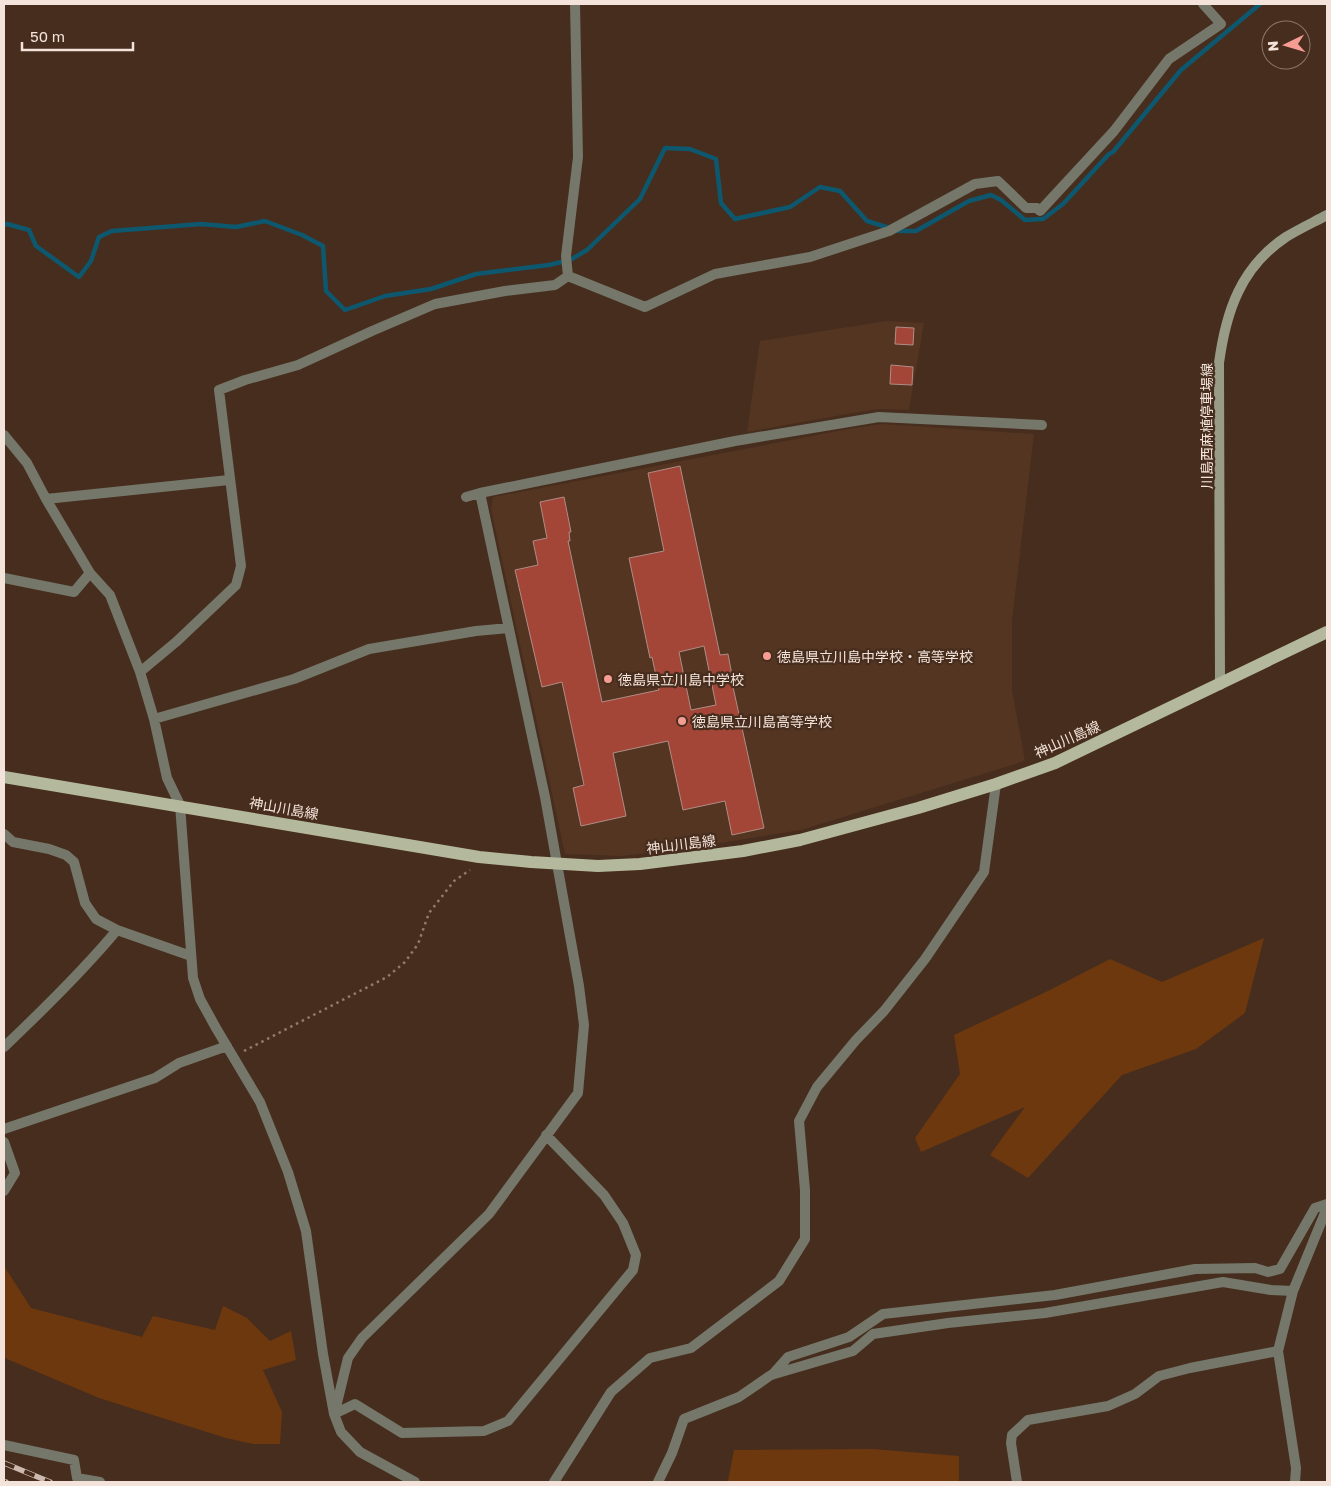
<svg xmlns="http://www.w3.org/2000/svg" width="1331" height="1486" font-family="'Golos Text','Noto Sans JP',sans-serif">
	<rect width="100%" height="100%" fill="#462d1d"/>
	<path fill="#543521" d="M 886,321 L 924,323 L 909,410 L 878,409 L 853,413 L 747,432 L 760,341 Z
		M 882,424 L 1034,434 L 1012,621 L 1012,690 L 1025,761 L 801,830 L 677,850 L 621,856 L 565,854 L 491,509 L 493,497 L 854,428 Z"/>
	<path fill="#6e380f" d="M 1264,938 L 1245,1013 L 1196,1049 L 1122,1075 L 1028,1178 L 990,1155 L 1025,1107 L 921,1152 L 915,1138 L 960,1074 L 954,1035 L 1048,991 L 1110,959 L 1162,982 Z
		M 4,1266 L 31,1308 L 142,1337 L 153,1316 L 215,1330 L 223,1306 L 247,1318 L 270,1341 L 291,1331 L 296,1360 L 263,1370 L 282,1412 L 280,1444 L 253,1444 L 226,1438 L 99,1398 L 7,1359 L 4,1356 Z
		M 872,1449 L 959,1456 L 959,1482 L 732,1482 L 728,1481 L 734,1450 Z"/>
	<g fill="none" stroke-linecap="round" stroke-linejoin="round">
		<path stroke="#0d586e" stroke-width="4.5" d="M 4,225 L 7,224 L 29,230 L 36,246 L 79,277 L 91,261 L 99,237 L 112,231 L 201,224 L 236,227 L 265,221 L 302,235 L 323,246 L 326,291 L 345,310 L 385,296 L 431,289 L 476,274 L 549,265 L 570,260 L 587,250 L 640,199 L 665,148 L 690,149 L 716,159 L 721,203 L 735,219 L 790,207 L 820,187 L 840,191 L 867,221 L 899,231 L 916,231 L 969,201 L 991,195 L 1001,200 L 1025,220 L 1043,219 L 1063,204 L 1109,154 L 1113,152 L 1181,70 L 1260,4"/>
	</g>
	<path fill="#a34638" stroke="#b08c85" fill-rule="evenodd" d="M 896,327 L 914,328 L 913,345 L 895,344 Z
		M 891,365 L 913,367 L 912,385 L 890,384 Z
		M 680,466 L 720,655 L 728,654 L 734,686 L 733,687 L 764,828 L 732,835 L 725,801 L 683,810 L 668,741 L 613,753 L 626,816 L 581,826 L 573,788 L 584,785 L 562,682 L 542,687 L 515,570 L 538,565 L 533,541 L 547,538 L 540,502 L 564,497 L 571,532 L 569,532 L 570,541 L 568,541 L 602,702 L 659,690 L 652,657 L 650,658 L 629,558 L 664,551 L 648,473 ZM 704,646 L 716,705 L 691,710 L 679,652 Z"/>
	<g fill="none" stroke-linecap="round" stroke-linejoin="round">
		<path stroke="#907b6e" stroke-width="2.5" stroke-dasharray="2.5 4" stroke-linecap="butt" d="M 244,1051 L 387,977 L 405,962 L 418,944 L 429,913 L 454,881 L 470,870"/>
		<path stroke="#747769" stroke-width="10" d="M 568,276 L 645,307 L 715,274 L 810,257 L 889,231 L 975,184 L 998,181 L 1026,208 L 1037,208 L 1040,211 L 1114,131 L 1169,59 L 1221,24 L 1203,4
			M 568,276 L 566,256 L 578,157 L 575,4
			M 4,435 L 27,463 L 46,499 L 90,573 L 110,595 L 140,672 L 154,719 L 167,778 L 180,805 L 193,978 L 200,999 L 216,1028 L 260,1102 L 288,1172 L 306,1231 L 323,1354 L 334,1414 L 341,1432 L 360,1452 L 415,1482
			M 480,493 L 735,441 L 879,417 L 1042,425
			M 46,499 L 229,480
			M 4,578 L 74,592 L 90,573
			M 140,672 L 176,642 L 236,585 L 241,566 L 219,390 L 245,380 L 298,365 L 372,331 L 435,304 L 505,291 L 555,285 L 568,276
			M 154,719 L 294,679 L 369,649 L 476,631 L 509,628
			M 4,834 L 13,842 L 49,849 L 66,855 L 74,862 L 85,903 L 96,919 L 117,930 L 191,956
			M 4,1047 C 43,1010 82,972 117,930
			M 4,1129 L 155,1078 L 179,1063 L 227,1046
			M 4,1142 L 15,1173 L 4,1191
			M 772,1375 L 788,1357 L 849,1337 L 883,1314 L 1055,1295 L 1195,1269 L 1255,1268 L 1268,1272 L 1280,1269 L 1315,1208 L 1327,1204
			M 335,1411 L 348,1358 L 362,1338 L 489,1214 L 578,1093 L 584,1025 L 579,986 L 545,797 L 480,493 L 466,497
			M 334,1414 L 355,1404 L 402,1433 L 484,1431 L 508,1421 L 633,1270 L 636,1255 L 623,1223 L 604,1195 L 546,1135
			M 4,1445 L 74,1460 L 77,1478 L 100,1482
			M 554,1482 L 611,1392 L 650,1358 L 691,1348 L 779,1281 L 805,1239 L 805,1190 L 799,1121 L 817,1087 L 856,1040 L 884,1011 L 925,959 L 984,872 L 996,784
			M 658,1482 L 672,1453 L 684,1419 L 739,1397 L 771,1375 L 853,1351 L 873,1334 L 948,1323 L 1045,1313 L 1223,1282 L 1271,1290 L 1293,1291
			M 1017,1482 L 1011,1443 L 1012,1435 L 1028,1420 L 1108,1406 L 1135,1394 L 1159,1376 L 1190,1368 L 1278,1351
			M 1295,1482 L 1296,1468 L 1278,1351 L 1293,1291 L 1327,1208"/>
		<path stroke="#989c87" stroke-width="10" d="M 1220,685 L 1219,363 C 1226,311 1241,267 1286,237 C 1299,229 1314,222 1327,215"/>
		<path stroke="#b4b99d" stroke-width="12" d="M 4,777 L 479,857 L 531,862 L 598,866 L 640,864 L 743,851 L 800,840 L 918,808 L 996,784 L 1055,763 L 1327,632"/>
		<defs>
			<path id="rail" d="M 4,1463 L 50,1482
				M 4,1482 L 6,1482"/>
		</defs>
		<use href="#rail" stroke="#ccb9af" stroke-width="5.5"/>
		<use href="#rail" stroke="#462d1d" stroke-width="4" stroke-dasharray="11" stroke-linecap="butt"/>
	</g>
	<g fill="#f59c93" stroke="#462d1d" stroke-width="2">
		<circle cx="767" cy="656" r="5"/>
		<circle cx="608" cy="679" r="5"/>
		<circle cx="682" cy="721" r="5"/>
	</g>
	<g text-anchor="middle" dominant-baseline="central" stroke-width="4.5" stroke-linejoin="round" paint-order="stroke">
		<g font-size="14" fill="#f4e3da" stroke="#462d1d">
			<text transform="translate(1206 426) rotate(-90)">川島西麻植停車場線</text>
			<text transform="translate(1067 739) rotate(-24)">神山川島線</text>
			<text transform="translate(284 808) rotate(10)">神山川島線</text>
			<text transform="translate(681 844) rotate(-7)">神山川島線</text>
		</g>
		<g font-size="14" fill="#f4e3da" stroke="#462d1d" text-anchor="start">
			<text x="777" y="656">徳島県立川島中学校・高等学校</text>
			<text x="618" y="679">徳島県立川島中学校</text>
			<text x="692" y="721">徳島県立川島高等学校</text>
		</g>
	</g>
	<rect width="1331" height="1486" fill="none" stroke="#f4e3da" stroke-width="10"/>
	<g transform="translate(1286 45) rotate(265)"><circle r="24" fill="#462d1d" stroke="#8c7669"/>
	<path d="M0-4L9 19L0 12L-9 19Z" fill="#f59c93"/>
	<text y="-8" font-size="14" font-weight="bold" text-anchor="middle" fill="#f4e3da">N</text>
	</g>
	<path d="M22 42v8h111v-8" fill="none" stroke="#f4e3da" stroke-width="2.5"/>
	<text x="30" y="42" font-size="15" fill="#f4e3da" stroke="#462d1d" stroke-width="4" paint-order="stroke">50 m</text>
</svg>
